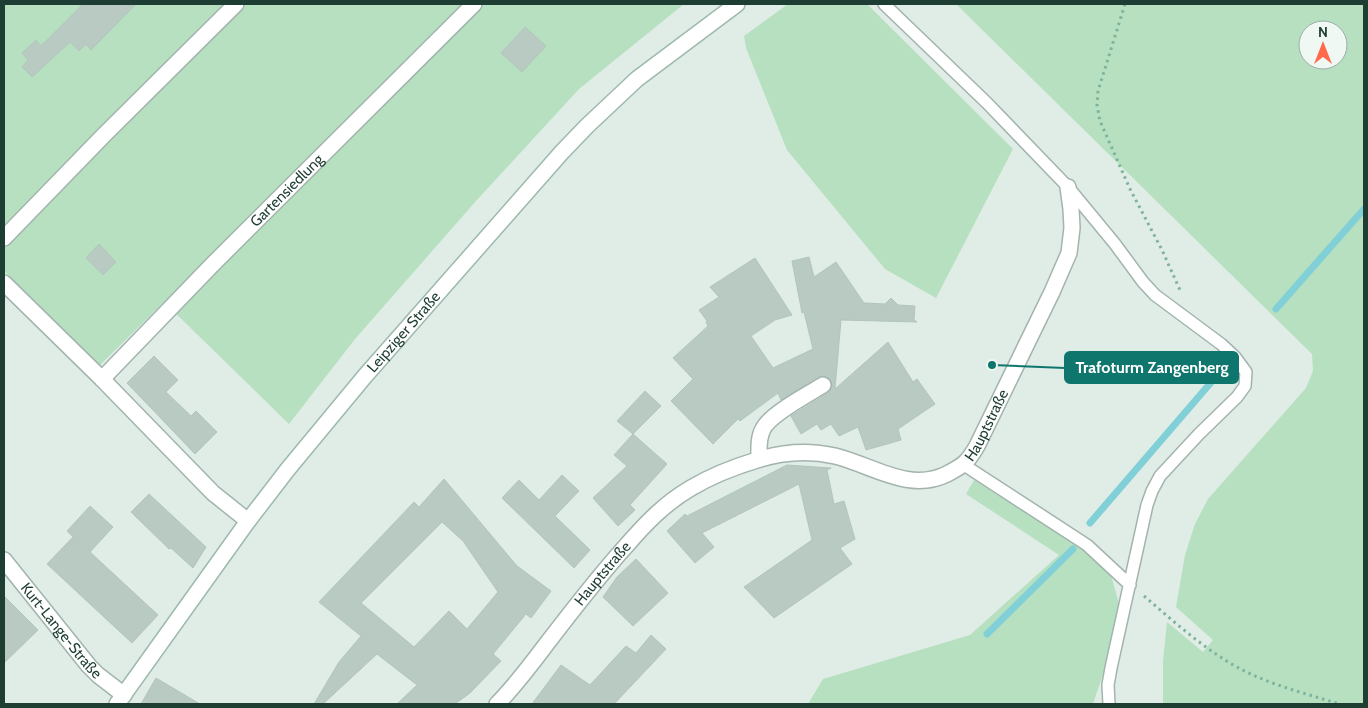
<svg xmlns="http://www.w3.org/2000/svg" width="1368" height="708" font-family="Cabin,sans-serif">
	<rect width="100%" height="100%" fill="#e0ece6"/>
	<path fill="#b6e0bf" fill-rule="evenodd" d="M 4,4 L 684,4 L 579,89 L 476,201 L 355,339 L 289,424 L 164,302 L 99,366 L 4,271 Z
		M 788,4 L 867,4 L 1013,149 L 936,298 L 885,269 L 787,150 L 746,48 L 744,36 Z
		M 956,4 L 1364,4 L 1364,704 L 1163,704 L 1163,661 L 1167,622 L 1203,652 L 1213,640 L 1176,607 L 1185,555 L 1195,524 L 1208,499 L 1306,388 L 1313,371 L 1312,354 ZM 1308,30 L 1338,30 L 1338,60 L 1308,60 Z
		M 974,480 L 1082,548 L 1111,575 L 1119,604 L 1104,671 L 1093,704 L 808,704 L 823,679 L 970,635 L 1059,555 L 966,494 Z"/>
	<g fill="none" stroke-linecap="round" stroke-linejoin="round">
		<path stroke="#82d0d7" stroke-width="7" d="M 1276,309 L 1364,209
			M 1090,523 L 1226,365
			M 987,634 L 1073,549"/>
	</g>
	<path fill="#b8cac1" stroke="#b2c6bc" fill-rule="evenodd" d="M 83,4 L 136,4 L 91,50 L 86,44 L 79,51 L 70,42 L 32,77 L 22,67 L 28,60 L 22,53 L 36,40 L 41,46 Z
		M 525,27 L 546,46 L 522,72 L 501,53 Z
		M 99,244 L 116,262 L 103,275 L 86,258 Z
		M 809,257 L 814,277 L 836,262 L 864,303 L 885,304 L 891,298 L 898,305 L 915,306 L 914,320 L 917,322 L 841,320 L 835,389 L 888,342 L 913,382 L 917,379 L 935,404 L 898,429 L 901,440 L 866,450 L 858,427 L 839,436 L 831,424 L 821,430 L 817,424 L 801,434 L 791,416 L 828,393 L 831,390 L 832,385 L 831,381 L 827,377 L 822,376 L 818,377 L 781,400 L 778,393 L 740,421 L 738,419 L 713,444 L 671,401 L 693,379 L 673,358 L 708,326 L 706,322 L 707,321 L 699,310 L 719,297 L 710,287 L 755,258 L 792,315 L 775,320 L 751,336 L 773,368 L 813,349 L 804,312 L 802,313 L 792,261 Z
		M 154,356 L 178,380 L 166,392 L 191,416 L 196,411 L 217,432 L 195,454 L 127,383 Z
		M 645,391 L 661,406 L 633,434 L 617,421 Z
		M 633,434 L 667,464 L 630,505 L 635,510 L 618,526 L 593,498 L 627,466 L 614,455 Z
		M 787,465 L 831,468 L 827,470 L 834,504 L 844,501 L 855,539 L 840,548 L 852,564 L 774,618 L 744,587 L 812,540 L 799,484 L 702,533 L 714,547 L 695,563 L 667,531 L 685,514 L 687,516 Z
		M 562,475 L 579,491 L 555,516 L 590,550 L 574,568 L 502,498 L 519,480 L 539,500 Z
		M 444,479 L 517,566 L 551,591 L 531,618 L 526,614 L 493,654 L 501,661 L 470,693 L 455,704 L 397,704 L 417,685 L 377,654 L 323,704 L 314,704 L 339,662 L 361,636 L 319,602 L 414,502 L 419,507 ZM 442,522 L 463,541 L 498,592 L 467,629 L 449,611 L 414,647 L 361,603 Z
		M 149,494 L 206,547 L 193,568 L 171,548 L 169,549 L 131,512 Z
		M 90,506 L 113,527 L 90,552 L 158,615 L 132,643 L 47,564 L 73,537 L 67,531 Z
		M 636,559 L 668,593 L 633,626 L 603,597 L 617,577 Z
		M 4,596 L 38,630 L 4,663 Z
		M 651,635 L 666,649 L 615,703 L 618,704 L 532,704 L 561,665 L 590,685 L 626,646 L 636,653 Z
		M 156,678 L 200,704 L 141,704 Z"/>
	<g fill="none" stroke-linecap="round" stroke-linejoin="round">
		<defs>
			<path id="lane" d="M 884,4 L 987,103 L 1068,187 L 1115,244 L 1143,282 L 1155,295 L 1221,344 L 1235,357 L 1246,372 L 1245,386 L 1237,397 L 1199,434 L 1160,476 L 1152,491 L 1147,505 L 1111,668 L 1108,685 L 1109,704
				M 964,465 L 1087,545 L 1130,585"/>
			<g id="street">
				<path d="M 4,238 L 104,135 L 236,4"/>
				<path d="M 4,283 L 102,379 L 213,493 L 248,521"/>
				<path id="s1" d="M 102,379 L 213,264 L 474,4"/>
				<path d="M 759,459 C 759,449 758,438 763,429 C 770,414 809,394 823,385"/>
				<path id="s2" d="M 4,560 L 89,666 L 98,675 L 124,695"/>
				<path id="s3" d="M 497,704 C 515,686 530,666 545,646 C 571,612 597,578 626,546 C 645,524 665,503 691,488 C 711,476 734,467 757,460 C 782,452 809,450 835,456 C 872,465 909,493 947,474 C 964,465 967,463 977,446 L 1052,292 L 1069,253 L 1072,228 L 1071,209 L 1068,187"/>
			</g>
			<g id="secondary">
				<path id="s4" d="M 117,704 L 248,521 L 288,469 L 365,376 L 562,152 L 587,126 L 637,79 L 737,4"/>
			</g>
		</defs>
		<use href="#lane" stroke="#a2b4ad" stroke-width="14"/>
		<use href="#street" stroke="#a2b4ad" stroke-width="18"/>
		<use href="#secondary" stroke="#9db9ad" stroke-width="18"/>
		<path stroke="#7db39e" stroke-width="3" stroke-dasharray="2.5 4" stroke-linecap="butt" d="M 1125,4 L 1098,91 L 1097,105 L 1100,121 L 1130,189 L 1162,250 L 1180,290
			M 1144,596 C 1173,621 1202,647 1235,666 C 1267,684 1304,693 1339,704"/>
		<use href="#lane" stroke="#fff" stroke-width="11"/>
		<use href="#street" stroke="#fff" stroke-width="15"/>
		<use href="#secondary" stroke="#fff" stroke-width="15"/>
	</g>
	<g text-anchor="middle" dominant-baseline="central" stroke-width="4.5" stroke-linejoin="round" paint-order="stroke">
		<g font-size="15" fill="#1f3e33" stroke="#f0f8f4">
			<text stroke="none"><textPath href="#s1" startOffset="264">Gartensiedlung</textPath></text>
			<text stroke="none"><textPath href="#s4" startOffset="470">Leipziger Straße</textPath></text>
			<text stroke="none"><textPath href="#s3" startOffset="624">Hauptstraße</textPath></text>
			<text stroke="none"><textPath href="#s3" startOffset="168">Hauptstraße</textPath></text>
			<text stroke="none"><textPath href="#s2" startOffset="91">Kurt-Lange-Straße</textPath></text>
		</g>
	</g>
	<path fill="none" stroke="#0f766e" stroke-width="2" d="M992 365L1065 368"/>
	<circle fill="#0f766e" stroke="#f0f8f4" stroke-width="2" cx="992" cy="365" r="5"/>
	<rect fill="#0f766e" stroke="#0f766e" stroke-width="2" x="1065" y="352" width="173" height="31" rx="5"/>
	<g font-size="16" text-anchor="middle" font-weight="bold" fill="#fff">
		<text x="1152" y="373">Trafoturm Zangenberg</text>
	</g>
	<rect width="1368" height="708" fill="none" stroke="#1f3e33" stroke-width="10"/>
	<g transform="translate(1323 45)"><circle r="24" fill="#f0f8f4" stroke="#9caea7"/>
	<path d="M0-4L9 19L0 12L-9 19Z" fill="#fe6b4c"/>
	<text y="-8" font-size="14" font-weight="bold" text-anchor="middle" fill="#1f3e33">N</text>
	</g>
</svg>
